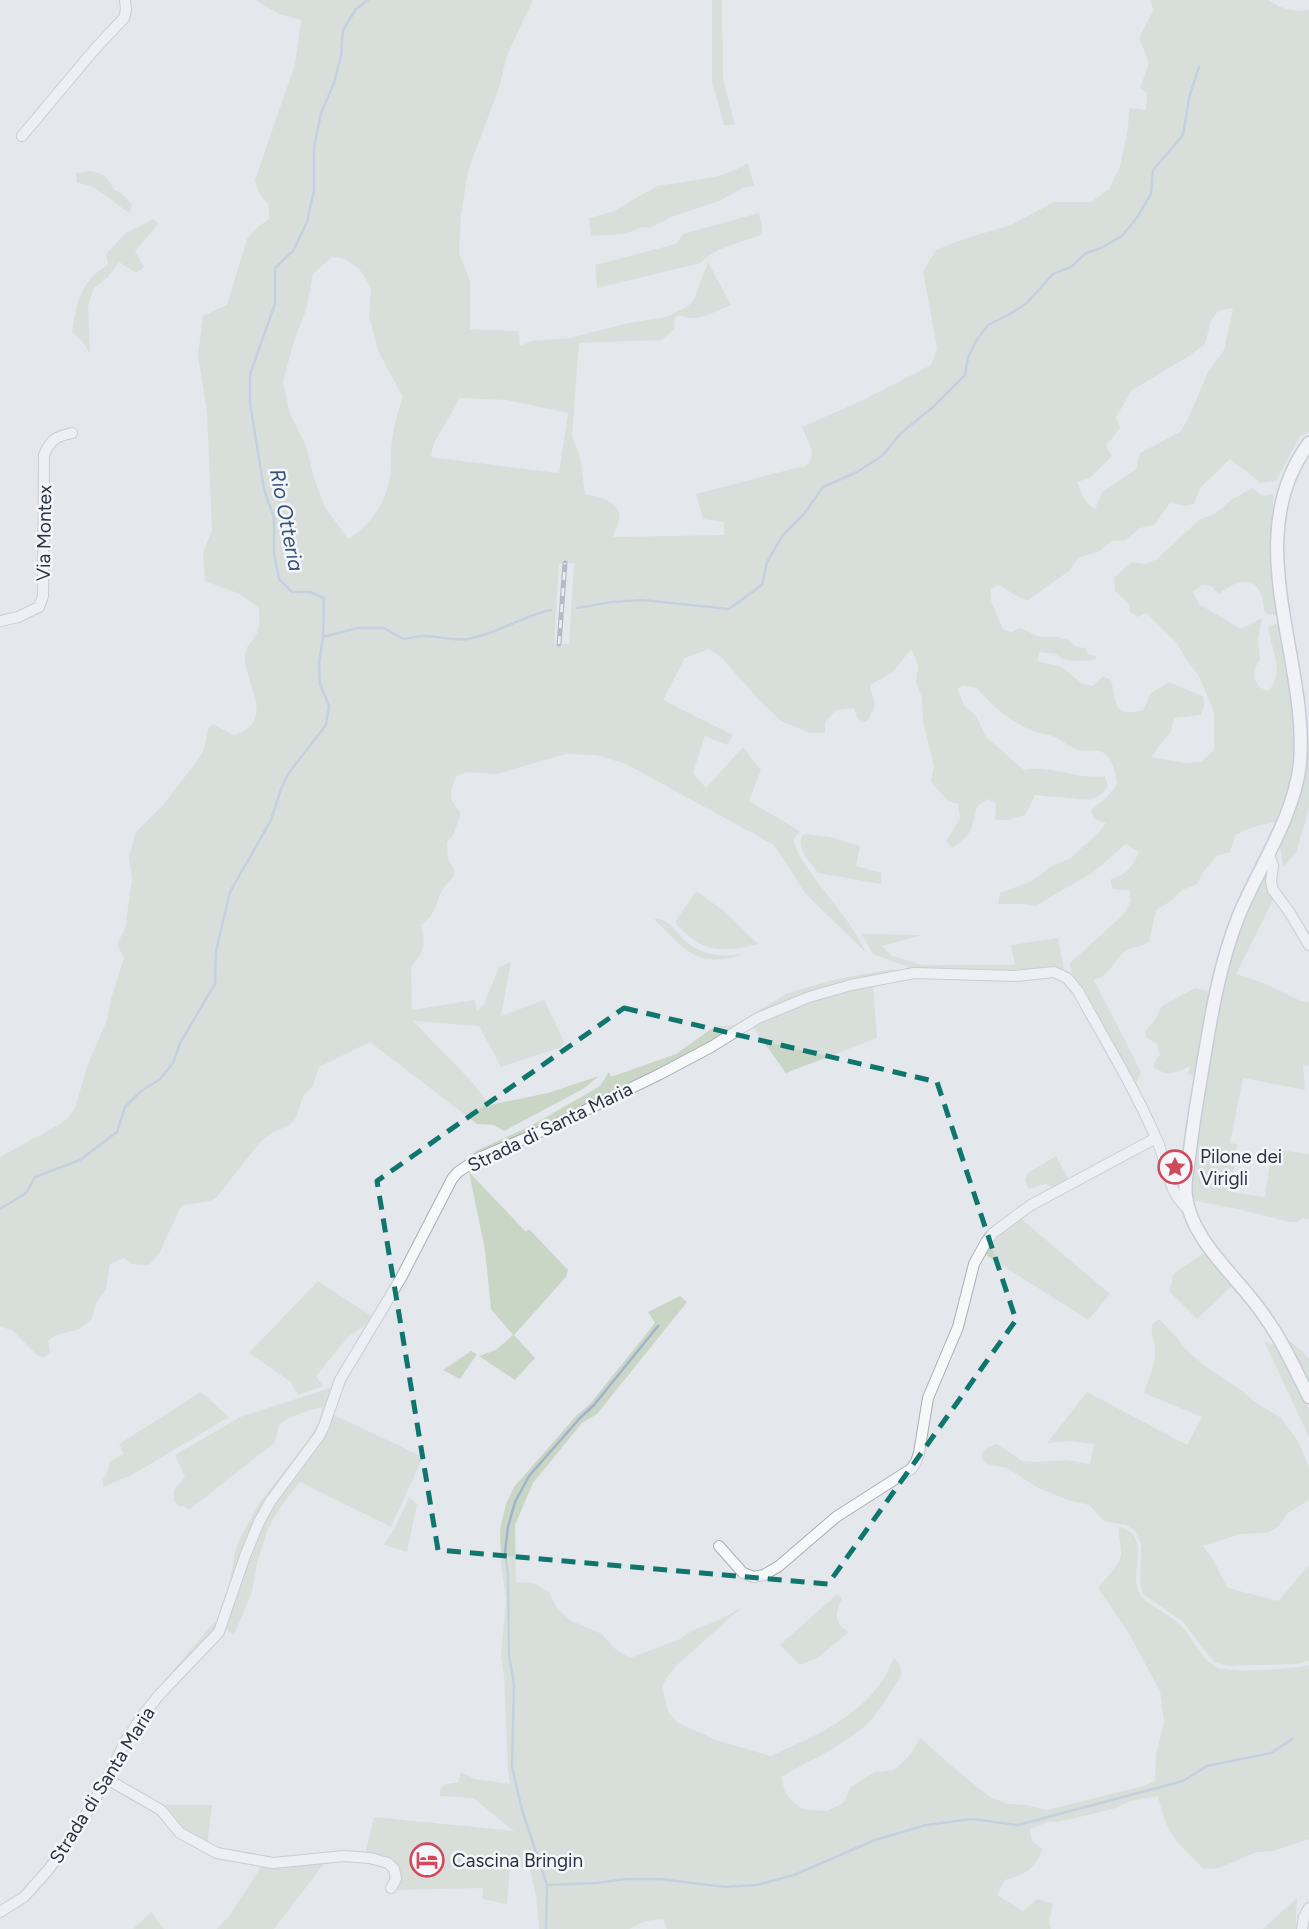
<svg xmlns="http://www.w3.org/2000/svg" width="1309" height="1929" font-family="Figtree,sans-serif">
	<rect width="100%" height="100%" fill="#e4e7ec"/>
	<path fill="#c9d6c5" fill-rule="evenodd" d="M 255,0 L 533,0 L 507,55 L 499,88 L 468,171 L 461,215 L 459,253 L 470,281 L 470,329 L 519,331 L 520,346 L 532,341 L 570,338 L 629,323 L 666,317 L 687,307 L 694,299 L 708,262 L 731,305 C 715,311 696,324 680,315 L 675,317 L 674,329 L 662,340 L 579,343 L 572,436 L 580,456 L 585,494 C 597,496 623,502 619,520 C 618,525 614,532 613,537 L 724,535 L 724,522 L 703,519 L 696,494 L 796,468 L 804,467 L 810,463 L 812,450 L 802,427 L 865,399 L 931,365 L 937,349 L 923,271 L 936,250 L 964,239 L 1011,225 L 1054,202 L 1091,202 L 1109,189 L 1120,167 L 1128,128 L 1129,108 L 1146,110 L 1147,93 L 1140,88 L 1149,63 L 1139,38 L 1153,11 L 1151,0 L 1269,0 C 1280,9 1294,12 1309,10 L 1309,432 L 1300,436 L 1276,481 L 1261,483 L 1230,459 L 1200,488 L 1194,504 L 1185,506 L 1170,503 L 1154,525 L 1140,528 L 1126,540 L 1111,541 L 1100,551 L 1078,558 L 1069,571 L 1028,600 C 1016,598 1009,590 998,585 L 991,589 L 991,601 L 1003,629 L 1011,632 L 1021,628 L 1039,637 L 1058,637 L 1068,640 L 1076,647 L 1086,648 L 1088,655 L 1097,656 L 1095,660 L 1075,661 L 1063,659 L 1056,654 L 1040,652 L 1037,661 L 1062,667 L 1081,683 L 1093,686 L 1103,676 L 1111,680 C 1117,702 1111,718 1143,710 L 1151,693 L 1169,682 L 1204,697 L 1204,706 L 1201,715 L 1174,718 L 1171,731 L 1151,757 L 1185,763 L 1201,762 L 1214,750 L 1214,712 L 1199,676 L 1189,663 L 1176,642 L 1146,613 L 1138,617 L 1130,612 L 1129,604 L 1115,591 L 1114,578 L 1131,562 L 1146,564 L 1157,559 L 1200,519 L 1215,514 L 1231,500 L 1252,488 L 1262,496 L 1273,494 C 1274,509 1271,523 1272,538 C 1272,564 1275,590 1277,616 L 1265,613 C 1263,606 1263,596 1259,590 C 1249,573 1230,585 1219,594 L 1211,586 L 1202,585 L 1193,592 L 1199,604 L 1241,629 L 1262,618 L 1258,639 L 1260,660 L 1256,666 L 1254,678 L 1259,687 L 1268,691 C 1286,673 1271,650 1268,627 L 1279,623 L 1291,668 L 1296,738 L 1294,766 L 1286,795 L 1275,822 L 1253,827 L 1235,835 L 1230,852 L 1216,856 L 1204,871 L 1197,884 L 1182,890 L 1171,901 L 1156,910 L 1149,942 C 1142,946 1134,947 1127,950 C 1113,959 1111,976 1094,980 L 1141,1072 L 1135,1086 L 1073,979 L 1070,963 L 1124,914 L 1131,901 L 1129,890 L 1113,889 L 1111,883 L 1111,879 C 1127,875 1133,865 1139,852 L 1126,844 L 1092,873 L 1035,906 L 1024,904 L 998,904 L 1000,893 L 1032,881 L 1050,867 L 1071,858 L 1099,832 L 1106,823 L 1094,819 L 1091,810 L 1107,797 L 1117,784 C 1115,774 1114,761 1105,754 C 1098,748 1087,753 1079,750 C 1069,747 1063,741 1055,737 C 1048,734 1040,734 1033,731 C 1012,722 991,706 977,688 L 963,685 L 957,689 L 964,705 L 976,716 L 986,737 L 1024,770 C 1051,764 1076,780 1105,776 L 1108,786 L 1102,794 L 1089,800 L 1035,795 L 1025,815 L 1007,820 L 995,820 L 996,804 L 989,799 C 971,807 977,812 972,827 C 968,837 960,842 952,848 L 946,841 L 960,818 L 958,804 L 948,801 L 931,782 L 934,766 L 923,722 L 922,698 L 916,682 L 918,665 L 911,649 L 893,672 L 870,685 L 875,705 L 869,719 L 862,723 L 857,717 L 854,708 L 836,710 L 825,722 L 825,733 L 810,733 L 781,721 L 759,700 L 722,658 L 709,649 L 685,658 L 663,700 L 733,735 L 727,745 L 705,736 L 693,773 L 706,788 L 743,747 L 761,770 L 749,801 L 800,831 L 794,839 C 795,852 804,863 812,874 C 830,900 853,924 866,953 L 805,893 L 774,845 L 626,764 L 596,755 L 565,754 L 497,774 L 466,772 L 456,777 C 449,796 448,797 461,813 L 454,834 L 447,843 L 448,859 L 454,869 L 454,875 C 451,881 446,884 443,889 C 434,904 438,913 421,925 C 426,947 425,950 411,967 L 412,1010 L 475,1000 L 477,1011 L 484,1004 L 499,967 L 511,962 L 501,1016 L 544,1000 L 564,1041 L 562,1047 L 501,1067 L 479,1026 L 413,1021 L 471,1081 L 490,1105 L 548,1093 L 599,1076 L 583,1089 L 504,1131 L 494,1125 L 477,1124 L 370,1042 L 319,1067 L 313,1086 L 303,1096 L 296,1118 L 289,1125 L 272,1133 L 261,1141 L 216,1198 C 206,1204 192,1202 181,1206 L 159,1254 L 149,1265 L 132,1264 L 124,1258 L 110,1264 L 106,1289 L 96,1303 L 92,1319 L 79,1329 L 54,1336 L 48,1341 L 50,1352 L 47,1356 L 43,1357 L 37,1355 L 13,1331 L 0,1326 L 0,1157 L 60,1124 L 68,1118 L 75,1108 L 88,1064 L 107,1020 L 111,999 L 124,958 L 117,944 L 125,929 L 132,879 L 129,857 L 136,832 L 163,805 L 197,761 L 204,749 L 208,729 L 213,724 L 234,735 C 279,721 242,681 245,654 C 246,644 255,640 258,630 C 260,624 259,615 259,608 L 240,594 L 205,581 L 203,553 L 212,530 L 207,413 L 198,355 L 203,316 L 227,305 L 247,239 L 258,227 L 269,219 L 269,205 L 259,193 L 255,180 L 295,64 L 301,20 L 279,14 ZM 332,257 L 345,259 L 360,270 L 371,288 L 369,316 L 378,351 L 403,397 C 398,411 394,425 392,440 C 390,452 392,465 390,478 C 385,503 370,527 348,539 L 325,507 L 314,478 L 306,446 L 290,414 L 283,382 L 294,341 L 306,310 L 313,274 ZM 1233,308 L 1224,350 L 1208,372 L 1188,419 L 1180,432 L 1140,453 L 1136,469 L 1102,492 L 1095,509 C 1084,503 1081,493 1077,482 L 1090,478 L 1112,456 L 1106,446 L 1120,428 L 1116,417 L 1132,390 L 1189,356 L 1205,344 L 1211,321 L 1218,311 ZM 460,398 L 507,400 L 568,413 L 559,473 L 431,457 L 433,445 ZM 574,563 L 569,644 L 554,644 L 559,564 Z
		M 712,0 L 722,0 L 723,79 L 735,125 L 724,125 L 712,81 Z
		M 748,163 L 754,186 L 745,187 L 719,201 L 671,217 L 650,228 L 642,227 L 625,234 L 591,236 L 589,218 L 612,212 L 657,186 L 715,177 L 735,170 Z
		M 90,171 C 104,173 108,177 114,190 L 122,194 L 132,204 L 130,213 C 112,203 98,184 77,183 L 76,173 Z
		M 759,213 L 763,230 L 760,235 C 743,242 712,248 701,263 L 597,288 L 595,265 L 676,244 L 683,234 Z
		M 154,219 L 158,224 L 135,251 L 144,267 L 136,273 L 119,262 L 108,277 L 94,288 L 88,305 L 90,353 L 82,341 L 72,332 C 77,302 80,281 108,265 L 106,254 L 126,233 Z
		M 1309,733 L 1309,808 L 1296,853 L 1283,867 L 1280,846 L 1292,818 L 1305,776 Z
		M 806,834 L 830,837 L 860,846 L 856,866 L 881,873 L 881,884 L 818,873 C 810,861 796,849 802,835 Z
		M 1269,863 L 1274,898 L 1236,974 L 1264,983 L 1301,1001 L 1309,1002 L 1309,1066 L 1303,1065 L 1305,1090 L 1243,1078 L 1230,1143 L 1237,1144 L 1231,1192 L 1265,1197 L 1272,1149 L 1309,1154 L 1309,1219 L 1303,1218 L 1297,1222 L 1290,1222 L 1238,1209 L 1191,1200 C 1187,1171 1197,1129 1202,1099 C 1210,1052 1216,1003 1230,957 C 1239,924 1255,894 1269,863 Z
		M 696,891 L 724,911 L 758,944 C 720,954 701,952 675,922 Z
		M 654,919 C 671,918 677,935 689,944 C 705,956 724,957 743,954 C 696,970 685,949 654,919 Z
		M 862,934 L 922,935 L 882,946 L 892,956 L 923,965 L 1015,965 L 1011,945 L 1058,938 L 1064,969 L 1054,968 L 1017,971 L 913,969 L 873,954 Z
		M 892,969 L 900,971 L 834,985 L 465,1164 L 467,1159 L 476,1151 L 532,1125 L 590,1092 L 600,1086 L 609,1072 L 611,1077 L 676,1054 L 714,1027 L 734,1025 L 788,993 L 837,979 Z
		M 873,984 L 877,1038 L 786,1073 L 752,1026 L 814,1000 Z
		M 1195,988 L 1210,992 L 1196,1076 L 1188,1074 L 1190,1066 C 1176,1073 1167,1077 1153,1067 L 1156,1059 L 1160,1055 L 1157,1044 L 1147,1038 L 1145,1032 L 1156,1018 L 1162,1006 Z
		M 1056,1156 L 1069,1180 L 1056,1188 L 1045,1184 L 1029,1189 L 1025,1181 L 1028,1173 Z
		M 469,1172 L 526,1232 L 529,1229 L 568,1270 L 566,1277 L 514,1335 L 535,1358 L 515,1380 L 479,1356 L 496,1350 L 513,1335 L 491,1309 L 485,1250 Z
		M 1019,1217 L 1110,1294 L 1088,1320 L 983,1253 L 996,1236 Z
		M 1207,1251 L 1234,1284 L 1197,1319 L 1170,1292 C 1169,1286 1173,1283 1172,1277 L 1178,1270 Z
		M 318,1281 L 373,1317 L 371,1322 L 349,1336 L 316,1376 L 323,1386 L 298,1395 L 291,1382 L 249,1353 Z
		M 680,1296 L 687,1302 L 597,1414 L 582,1423 L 533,1483 L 515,1525 L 516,1582 L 533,1583 L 549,1592 L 557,1608 L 570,1620 L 602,1634 L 614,1648 L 630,1658 L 680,1639 L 693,1630 L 719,1620 L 741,1608 L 676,1666 L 667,1677 L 662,1687 L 668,1712 L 678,1723 L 719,1741 L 771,1756 C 822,1732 871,1714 894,1658 L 899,1663 L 902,1673 C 894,1689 878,1714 865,1726 C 840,1747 809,1761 781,1777 L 785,1792 L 793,1802 L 803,1809 L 827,1811 L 843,1803 L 851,1787 L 875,1772 L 894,1770 L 909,1756 L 920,1738 L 961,1774 L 990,1797 L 1008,1804 L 1026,1805 L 1046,1810 L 1144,1786 L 1155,1781 L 1156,1754 L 1164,1722 L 1160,1691 L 1129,1634 L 1098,1588 C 1104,1581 1119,1564 1121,1556 C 1122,1549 1118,1536 1119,1527 C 1153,1536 1129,1570 1139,1592 C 1144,1604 1165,1611 1176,1621 C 1191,1633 1198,1655 1214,1666 C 1224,1674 1295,1669 1309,1665 L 1309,1839 L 1273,1851 L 1257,1852 L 1219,1868 L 1204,1869 C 1176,1842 1167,1835 1158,1796 L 1130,1801 L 1113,1809 L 1058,1822 L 1048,1822 L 1030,1829 L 1032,1841 L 1043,1849 C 1033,1870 1027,1874 1005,1880 L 997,1895 L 1023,1911 L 1037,1899 L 1053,1904 L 1049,1923 L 1051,1929 L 667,1929 L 663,1919 L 646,1921 L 629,1929 L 539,1929 L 536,1896 L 529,1865 L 510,1869 L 507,1904 L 482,1899 L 483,1888 L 393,1890 L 398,1872 L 365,1855 L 374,1817 L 514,1831 L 473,1798 L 440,1796 C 438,1784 448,1783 458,1783 L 461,1772 L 475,1779 L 510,1784 L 508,1772 L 504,1676 L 501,1657 L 506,1601 L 501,1562 L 500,1529 L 506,1504 L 514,1487 L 577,1415 L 590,1404 L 655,1323 L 648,1312 Z
		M 1159,1319 L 1179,1340 L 1182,1346 L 1205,1366 L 1242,1391 L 1254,1401 L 1281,1418 L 1298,1441 L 1309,1468 L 1309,1500 L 1288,1513 L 1279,1526 L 1267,1533 L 1240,1534 L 1203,1546 L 1212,1558 L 1228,1588 L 1278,1601 L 1309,1565 L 1309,1661 L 1296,1664 L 1228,1666 L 1214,1662 L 1183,1622 L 1143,1594 L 1140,1583 L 1141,1543 L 1135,1531 L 1126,1525 L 1104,1521 L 1089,1505 L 1071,1501 L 1038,1488 L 1007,1468 L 987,1464 L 982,1459 L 982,1453 L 987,1448 L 997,1444 L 1022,1461 L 1036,1462 L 1067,1460 L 1090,1464 L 1094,1444 L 1069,1441 L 1047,1443 L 1087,1392 L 1187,1445 L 1202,1417 L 1144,1393 C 1148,1380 1155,1366 1155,1353 C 1156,1342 1150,1336 1152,1324 Z
		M 1281,1333 L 1309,1358 L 1309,1386 Z
		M 1264,1341 L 1279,1347 L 1309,1409 L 1309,1437 Z
		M 471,1351 L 477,1354 L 460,1379 L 443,1370 Z
		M 330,1388 L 332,1396 L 320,1430 L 269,1500 L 218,1630 L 160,1689 L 159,1687 L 215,1621 L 217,1624 L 229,1586 L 236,1548 L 241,1536 L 260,1502 L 308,1440 L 318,1423 L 323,1407 C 313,1409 284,1417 279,1426 C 276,1432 278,1437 274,1443 L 189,1510 L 184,1506 L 178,1506 L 174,1501 L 174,1490 L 185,1477 L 175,1455 L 240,1417 Z
		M 201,1392 L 229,1417 L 132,1475 L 103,1487 L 103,1479 L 108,1471 L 109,1462 L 124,1454 L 119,1444 Z
		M 330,1413 L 423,1457 L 391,1527 L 300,1482 L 282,1505 L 268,1528 L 257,1563 L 252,1592 L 234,1635 L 224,1628 L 258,1530 Z
		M 409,1497 L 417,1504 L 407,1552 L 384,1545 L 395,1528 Z
		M 837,1594 L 842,1598 C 836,1614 832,1622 849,1632 L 817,1658 L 800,1665 L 780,1645 Z
		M 160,1805 L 212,1805 L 207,1846 L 188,1835 Z
		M 327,1860 L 274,1929 L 217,1929 L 229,1916 L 263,1864 Z
		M 1297,1898 L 1296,1922 L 1299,1929 L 1263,1929 Z
		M 151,1912 L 164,1929 L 133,1929 Z"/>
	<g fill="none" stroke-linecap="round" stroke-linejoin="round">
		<path stroke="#9fb4cc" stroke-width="2.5" d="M 577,608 L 612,602 L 642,600 L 729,609 L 762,585 L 767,562 L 783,535 L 804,514 L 823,487 L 857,472 L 882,456 L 901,433 L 933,407 L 965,375 L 968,357 L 976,341 L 988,325 L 1010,314 L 1027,303 L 1053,274 L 1071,267 L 1086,253 L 1101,248 L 1122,236 L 1136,219 L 1151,194 L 1153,170 L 1183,135 L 1189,98 L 1199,67
			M 323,637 L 357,628 L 384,628 L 403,639 C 410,638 418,636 425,636 C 440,636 451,641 468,639 C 497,634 522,616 551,610
			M 0,1208 L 5,1206 L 26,1193 L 35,1177 L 80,1160 L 117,1132 L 125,1107 L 140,1092 L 160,1079 L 173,1063 L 180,1043 L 215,984 L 216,951 L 230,892 L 271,820 L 281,789 L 288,774 L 326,725 L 329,706 L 320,684 L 319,663 L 323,637 L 324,598 L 310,592 L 292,592 L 279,579 L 274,554 L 274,518 L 264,489 L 250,403 L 250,374 L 275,304 L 275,268 L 293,251 L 307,222 L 314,190 L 314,148 L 321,113 L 334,83 L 341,56 L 343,30 L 356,9 L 368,0
			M 547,1885 L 597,1883 L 626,1879 L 660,1879 L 725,1887 L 757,1885 L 794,1875 L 875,1840 L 926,1825 L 972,1819 L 1018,1825 L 1183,1781 L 1207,1766 L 1271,1753 L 1292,1739
			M 546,1929 L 547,1885 L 522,1810 L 512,1767 L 514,1684 L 509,1655 L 508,1574 L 505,1552 L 508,1527 L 515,1502 L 529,1476 L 580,1418 L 594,1405 L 658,1326"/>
		<defs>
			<path id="minor" d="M 22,136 L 94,50 L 124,18 L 126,10 L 125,0
				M 0,621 L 18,617 L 39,607 L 43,596 L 44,455 C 51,439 55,437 72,433
				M 1269,853 L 1273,866 L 1271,882 L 1273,890 L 1290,913 L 1309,945
				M 719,1546 L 743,1573 L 754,1577 L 764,1575 L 779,1566 L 836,1517 L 911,1469 L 916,1462 L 919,1453 L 928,1398 L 958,1327 L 974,1264 L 986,1242 L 993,1233 L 1031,1205 L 1156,1138
				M 107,1779 L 161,1810 L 180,1833 L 217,1853 L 273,1863 L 344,1856 L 370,1858 L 388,1863 L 394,1869 L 396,1879 L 391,1888
				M 0,1912 L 24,1897 L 49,1869 L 79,1826 L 107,1779 L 125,1742 L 142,1716 L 160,1694 L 219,1632 L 245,1556 L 259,1522 L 270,1502 L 319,1436 L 324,1426 L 340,1380 L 401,1278 L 452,1179 L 458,1172 L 479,1158 L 547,1129 L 660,1074 L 711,1047 L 758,1018 L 809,997 L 851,985 L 914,973 L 1015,976 L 1054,972 L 1067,978 L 1078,991 C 1104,1039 1134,1087 1156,1138 C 1168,1163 1166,1191 1189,1210
				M 1302,1929 L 1304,1917 L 1309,1908"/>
			<path id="major" d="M 1309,443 C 1238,538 1309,659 1300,764 C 1293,819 1260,865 1239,915 C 1215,975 1208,1038 1197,1101 C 1194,1120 1191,1139 1189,1159 C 1187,1171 1184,1183 1186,1196 C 1191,1241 1238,1277 1263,1314 C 1282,1340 1295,1369 1309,1397"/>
		</defs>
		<use href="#minor" stroke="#a9aeb7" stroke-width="12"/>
		<use href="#major" stroke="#a3abb8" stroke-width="15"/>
		<use href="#minor" stroke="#f7f8fa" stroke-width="10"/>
		<use href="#major" stroke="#fff" stroke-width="12"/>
		<defs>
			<path id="rail" d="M 559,644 L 565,563"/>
		</defs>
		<use href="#rail" stroke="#7d8696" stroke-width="5"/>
		<use href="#rail" stroke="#f4f6f9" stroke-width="2.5" stroke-dasharray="8" stroke-linecap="butt"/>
	</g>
	<path d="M0 0H1309V1929H0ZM 624,1008 L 937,1082 L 1016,1320 L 828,1584 L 438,1550 L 377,1181 Z" fill="#e4e7ec" fill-opacity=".55" fill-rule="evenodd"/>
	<path fill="none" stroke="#0f766e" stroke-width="5" stroke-dasharray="14 9" stroke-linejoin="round" d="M 624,1008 L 937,1082 L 1016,1320 L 828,1584 L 438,1550 L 377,1181 Z"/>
	<defs>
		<symbol id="sight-ring" viewBox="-11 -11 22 22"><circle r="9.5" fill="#f4f6f9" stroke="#d1495b" stroke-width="1.5"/><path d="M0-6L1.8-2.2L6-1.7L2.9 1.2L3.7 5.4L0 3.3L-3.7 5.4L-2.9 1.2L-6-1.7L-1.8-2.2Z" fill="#d1495b"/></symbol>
		<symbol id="hotel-ring" viewBox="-11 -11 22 22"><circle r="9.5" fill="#f4f6f9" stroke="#d1495b" stroke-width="1.5"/><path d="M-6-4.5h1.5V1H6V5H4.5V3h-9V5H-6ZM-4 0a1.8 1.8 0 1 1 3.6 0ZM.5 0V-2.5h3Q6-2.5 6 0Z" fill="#d1495b"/></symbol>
	</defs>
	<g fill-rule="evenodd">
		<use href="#sight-ring" x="1156" y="1148" width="38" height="38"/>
		<use href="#hotel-ring" x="408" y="1841" width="38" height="38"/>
	</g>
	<g text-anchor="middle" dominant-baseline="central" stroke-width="5" stroke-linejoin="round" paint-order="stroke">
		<g font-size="19" fill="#2b3445" stroke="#f4f6f9">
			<text transform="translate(44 533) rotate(-89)">Via Montex</text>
			<text transform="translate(550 1127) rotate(-26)">Strada di Santa Maria</text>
			<text transform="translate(102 1785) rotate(-58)">Strada di Santa Maria</text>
		</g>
		<g font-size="19" fill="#2b3445" stroke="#f4f6f9" text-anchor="start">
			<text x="1200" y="1156">Pilone dei<tspan x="1200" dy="22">Virigli</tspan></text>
			<text x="452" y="1860">Cascina Bringin</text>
		</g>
		<g font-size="21" font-style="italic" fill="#34527a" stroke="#f4f6f9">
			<text transform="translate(287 520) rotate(79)">Rio Otteria</text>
		</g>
	</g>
</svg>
